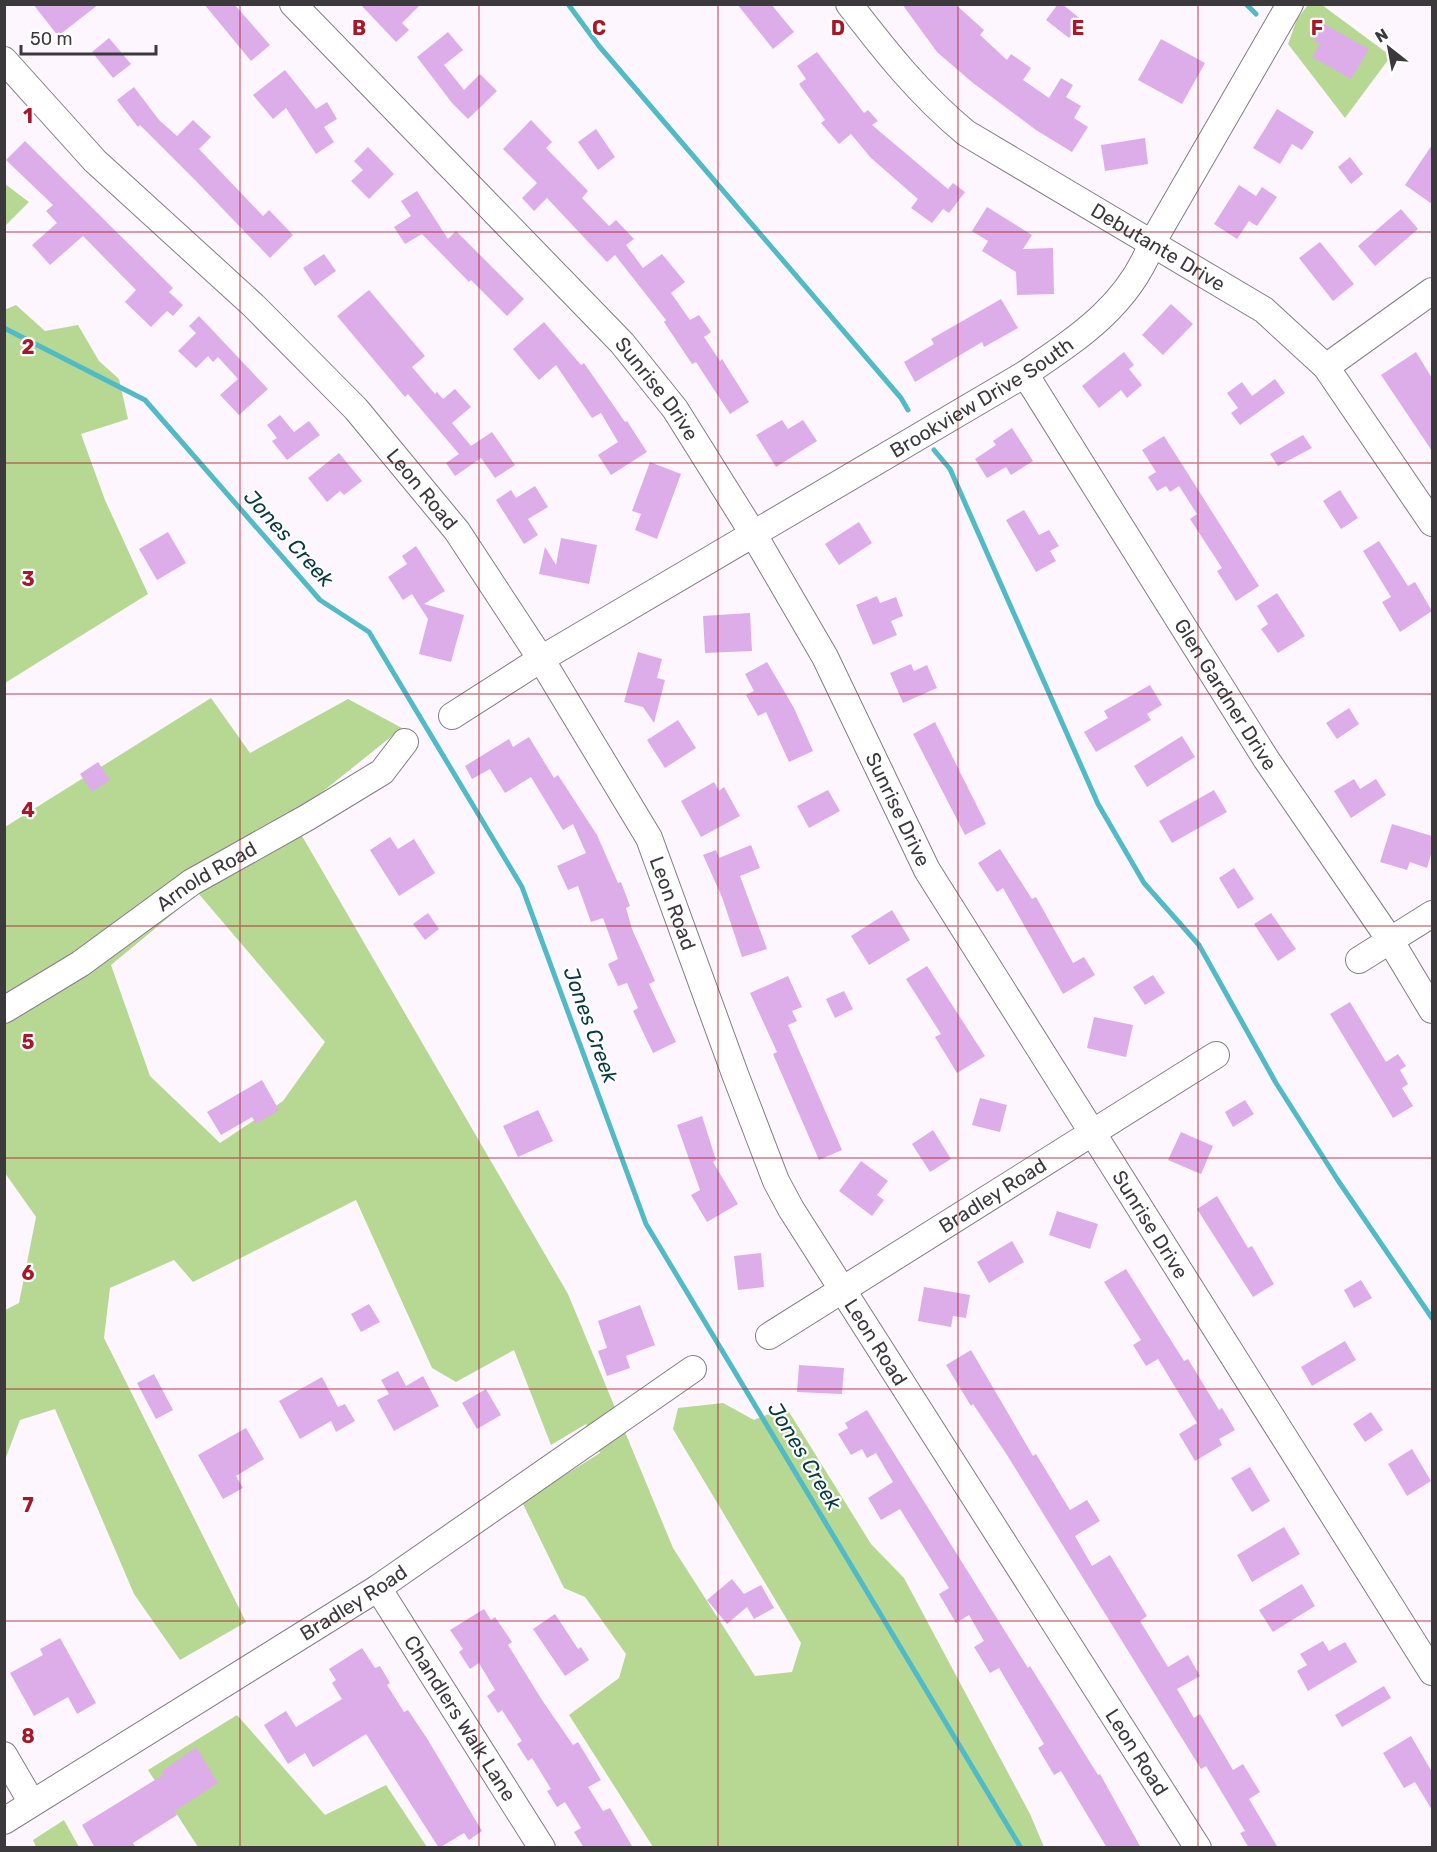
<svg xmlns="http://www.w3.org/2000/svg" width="1437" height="1852" font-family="Rubik,sans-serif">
	<rect width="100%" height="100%" fill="#fdf6ff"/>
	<path fill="#b6d893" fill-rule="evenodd" d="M 1308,5 L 1322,5 L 1391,56 L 1345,118 L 1288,44 L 1297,19 Z
		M 5,184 L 29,202 L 5,226 L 4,226 Z
		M 16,305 L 45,331 L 78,325 L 99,361 L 119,379 L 128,419 L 81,434 L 105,500 L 148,594 L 5,683 L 4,310 Z
		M 211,698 L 250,753 L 348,699 L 402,728 L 291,817 L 568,1294 L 673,1548 L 755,1676 L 792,1672 L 801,1643 L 673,1429 L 678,1408 L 723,1403 L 754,1420 L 786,1407 L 871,1544 L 904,1578 L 1030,1814 L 1044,1847 L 653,1847 L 569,1715 L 619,1678 L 626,1654 L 585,1597 L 564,1588 L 522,1502 L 600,1453 L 586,1424 L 551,1445 L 514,1350 L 456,1382 L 432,1368 L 356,1200 L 193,1282 L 174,1260 L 110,1288 L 104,1338 L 246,1622 L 180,1660 L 134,1594 L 55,1409 L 20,1420 L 5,1460 L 5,1310 L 19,1303 L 36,1217 L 5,1173 L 5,827 ZM 198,893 L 325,1042 L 283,1101 L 220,1143 L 150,1076 L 111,965 Z
		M 237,1715 L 325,1815 L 386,1785 L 427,1847 L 198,1847 L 148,1770 Z
		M 64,1820 L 79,1847 L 36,1847 L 33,1840 Z"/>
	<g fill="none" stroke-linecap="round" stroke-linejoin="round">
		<path stroke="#50bbc6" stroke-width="5" d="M 568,4 L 599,46 L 901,398 L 908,410
			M 1246,4 L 1256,14
			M 4,328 L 145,400 L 320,600 L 369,632 L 522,887 L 646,1224 L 1021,1848
			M 934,450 L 950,469 L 1098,804 L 1144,883 L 1199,945 L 1276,1083 L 1337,1179 L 1432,1318"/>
	</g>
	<path fill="#ddadea" d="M 33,4 L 99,4 L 58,36 Z
		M 204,4 L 234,4 L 270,45 L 251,61 Z
		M 360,4 L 421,4 L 402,23 L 409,30 L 396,42 Z
		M 737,4 L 771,4 L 794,32 L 773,49 Z
		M 902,4 L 955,4 L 984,30 L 980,35 L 1007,60 L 1011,54 L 1031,68 L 1023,80 L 1049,98 L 1061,78 L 1073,85 L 1066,97 L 1081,106 L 1074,118 L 1088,127 L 1072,152 L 1036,130 L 973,83 L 937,52 Z
		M 1058,4 L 1062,4 L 1082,20 L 1069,38 L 1046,20 Z
		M 1324,24 L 1369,49 L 1351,79 L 1312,57 L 1320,44 L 1314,41 Z
		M 448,32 L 463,50 L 444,65 L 464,90 L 480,74 L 497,91 L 468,119 L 452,103 L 417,57 Z
		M 109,38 L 131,64 L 113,78 L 92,52 Z
		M 1161,39 L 1205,63 L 1182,104 L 1138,80 Z
		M 817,52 L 864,113 L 868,110 L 878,121 L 872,125 L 948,189 L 953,183 L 965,192 L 949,213 L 943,209 L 932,223 L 911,208 L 918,199 L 871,158 L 851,134 L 839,144 L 821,123 L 825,120 L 799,84 L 806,79 L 797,66 Z
		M 285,70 L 316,109 L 327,102 L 337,119 L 324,127 L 334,142 L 316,154 L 286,108 L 273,119 L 253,95 Z
		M 134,87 L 159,120 L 177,136 L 193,120 L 211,137 L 199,149 L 263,216 L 269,210 L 293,235 L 270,258 L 196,181 L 140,125 L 138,127 L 117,100 Z
		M 1277,109 L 1314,132 L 1302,150 L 1292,144 L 1280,164 L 1253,148 Z
		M 531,120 L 552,142 L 546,148 L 588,191 L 582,198 L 609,226 L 616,220 L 634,239 L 626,245 L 643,268 L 662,254 L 685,282 L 671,293 L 690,320 L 699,315 L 711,332 L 704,337 L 720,361 L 722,359 L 749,402 L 730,414 L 696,362 L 692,364 L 664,322 L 666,320 L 615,255 L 607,262 L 547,198 L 534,211 L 522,198 L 537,183 L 503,149 Z
		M 596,129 L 615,157 L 598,170 L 578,142 Z
		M 1145,138 L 1148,164 L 1105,171 L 1101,145 Z
		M 25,141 L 173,288 L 169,292 L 183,305 L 173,316 L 167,311 L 151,327 L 125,302 L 136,290 L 83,236 L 50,265 L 32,245 L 57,223 L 46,211 L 53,205 L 6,160 Z
		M 1432,145 L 1432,204 L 1405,185 Z
		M 368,147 L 394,174 L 369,199 L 351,181 L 363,170 L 354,161 Z
		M 1350,157 L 1363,174 L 1351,184 L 1338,167 Z
		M 1239,185 L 1256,196 L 1262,187 L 1277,197 L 1257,226 L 1249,221 L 1237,239 L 1214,224 Z
		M 417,191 L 448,239 L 456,231 L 524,299 L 507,316 L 471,280 L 469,282 L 422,234 L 405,244 L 394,227 L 411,216 L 401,201 Z
		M 987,207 L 1032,235 L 1023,249 L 1053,248 L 1054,294 L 1017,295 L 1016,272 L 982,251 L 988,241 L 972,231 Z
		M 1401,209 L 1418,229 L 1375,266 L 1358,246 Z
		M 1320,242 L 1354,284 L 1333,301 L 1299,258 Z
		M 324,254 L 336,271 L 315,286 L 303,268 Z
		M 369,290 L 425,356 L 412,367 L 435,394 L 437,392 L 443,399 L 455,389 L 471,407 L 452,423 L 471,446 L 492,432 L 515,465 L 495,478 L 481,458 L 455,476 L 446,463 L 459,454 L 408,394 L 405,397 L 337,316 Z
		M 1001,299 L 1018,328 L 984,347 L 982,342 L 915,382 L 904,362 L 934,344 L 931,339 Z
		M 1171,304 L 1193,324 L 1163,355 L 1142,335 Z
		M 199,316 L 268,389 L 239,415 L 220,395 L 238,379 L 218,357 L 213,362 L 208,356 L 196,368 L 178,351 L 196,333 L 189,326 Z
		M 544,322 L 581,365 L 584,363 L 625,422 L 627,421 L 647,452 L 611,475 L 598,455 L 618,442 L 601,413 L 592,418 L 556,365 L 539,380 L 513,349 Z
		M 1124,352 L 1134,365 L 1129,369 L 1142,385 L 1127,398 L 1121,390 L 1099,408 L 1082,386 Z
		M 1416,352 L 1432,378 L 1432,451 L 1381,375 Z
		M 1275,379 L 1285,393 L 1240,425 L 1231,413 L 1238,408 L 1227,393 L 1242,382 L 1252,396 Z
		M 280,415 L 294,432 L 309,421 L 320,435 L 287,460 L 272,441 L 277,438 L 267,425 Z
		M 782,420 L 788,429 L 803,420 L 817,441 L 776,467 L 756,435 Z
		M 1012,428 L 1033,461 L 1011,475 L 1006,467 L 987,478 L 975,459 L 996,445 L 993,441 Z
		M 1303,435 L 1312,448 L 1278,466 L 1270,454 Z
		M 1164,436 L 1259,586 L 1236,601 L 1217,571 L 1222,568 L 1190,519 L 1197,514 L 1179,486 L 1170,492 L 1166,486 L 1157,491 L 1148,477 L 1156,472 L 1142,450 Z
		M 339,453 L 362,481 L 344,495 L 340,491 L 327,502 L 308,478 Z
		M 650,462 L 681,474 L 657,539 L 635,530 L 641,514 L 632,511 Z
		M 535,486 L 548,507 L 528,519 L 538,535 L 524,544 L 496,500 L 511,490 L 516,498 Z
		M 1340,490 L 1358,518 L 1341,529 L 1323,501 Z
		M 1024,510 L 1039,535 L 1049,530 L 1059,546 L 1050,551 L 1056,561 L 1036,572 L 1006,520 Z
		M 859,522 L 872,543 L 839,565 L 825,544 Z
		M 168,532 L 186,563 L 157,580 L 139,549 Z
		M 561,538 L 597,545 L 589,584 L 539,574 L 545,547 L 556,565 Z
		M 1379,541 L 1408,586 L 1415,582 L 1432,611 L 1400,632 L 1382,602 L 1391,597 L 1363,551 Z
		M 416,546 L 445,591 L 424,604 L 464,615 L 451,662 L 419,654 L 428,619 L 412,594 L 403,600 L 388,577 L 407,564 L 402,556 Z
		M 1277,593 L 1305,636 L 1278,653 L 1261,629 L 1268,624 L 1257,606 Z
		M 877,596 L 880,603 L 896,597 L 903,616 L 891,621 L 897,635 L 873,645 L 856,605 Z
		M 750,613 L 752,651 L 705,653 L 703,616 Z
		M 638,652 L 662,659 L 657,678 L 665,680 L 654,723 L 643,707 L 624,702 Z
		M 767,662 L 794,708 L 813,751 L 789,762 L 766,712 L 758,716 L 746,695 L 754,691 L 745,674 Z
		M 911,664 L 914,671 L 927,665 L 937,688 L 903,703 L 890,673 Z
		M 1150,685 L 1162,705 L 1147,714 L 1151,720 L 1096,752 L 1084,732 L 1108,718 L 1104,711 Z
		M 1349,708 L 1359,724 L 1337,739 L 1326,723 Z
		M 678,720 L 696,748 L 665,768 L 647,740 Z
		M 935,722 L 986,824 L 965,835 L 913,734 Z
		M 1182,736 L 1195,757 L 1147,787 L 1134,766 Z
		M 529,737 L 554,778 L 558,775 L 597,835 L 618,883 L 621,882 L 630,906 L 626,908 L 632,929 L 655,981 L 649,984 L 676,1042 L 653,1053 L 633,1011 L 638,1008 L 627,983 L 618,986 L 608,964 L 618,959 L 603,918 L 591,922 L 578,886 L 568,890 L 557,866 L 586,853 L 573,824 L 563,830 L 531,777 L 505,793 L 490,769 L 472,779 L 465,766 L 509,739 L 513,747 Z
		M 98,762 L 110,780 L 92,792 L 80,774 Z
		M 1354,779 L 1360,789 L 1376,779 L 1386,795 L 1351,818 L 1334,791 Z
		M 714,782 L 719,791 L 724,787 L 740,816 L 701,837 L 681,801 Z
		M 828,790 L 840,811 L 809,828 L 797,806 Z
		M 1214,790 L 1227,812 L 1172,843 L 1159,821 Z
		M 1392,824 L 1432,836 L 1432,851 L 1427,868 L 1410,862 L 1407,870 L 1380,862 Z
		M 390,837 L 398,849 L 414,839 L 435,873 L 399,896 L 370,850 Z
		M 751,845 L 760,868 L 740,876 L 767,949 L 742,957 L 722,897 L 703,855 L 716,850 L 719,858 Z
		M 1000,849 L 1032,899 L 1036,897 L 1073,963 L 1084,957 L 1095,975 L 1063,994 L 1003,888 L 997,892 L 978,863 Z
		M 1234,868 L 1254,899 L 1238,909 L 1219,878 Z
		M 892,910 L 910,940 L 869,965 L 851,936 Z
		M 428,913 L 439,929 L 425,940 L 413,924 Z
		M 1271,913 L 1296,949 L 1278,961 L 1254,924 Z
		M 927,966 L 985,1056 L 957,1073 L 935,1037 L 941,1034 L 906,979 Z
		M 1153,975 L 1165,993 L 1145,1005 L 1133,987 Z
		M 788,976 L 802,1007 L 792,1011 L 797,1021 L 788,1025 L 842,1150 L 819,1160 L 773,1054 L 777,1052 L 750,993 Z
		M 844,991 L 853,1009 L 835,1018 L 826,999 Z
		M 1350,1002 L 1386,1062 L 1398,1054 L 1406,1066 L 1400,1070 L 1408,1084 L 1402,1088 L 1413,1106 L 1393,1118 L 1330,1014 Z
		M 1094,1017 L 1133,1025 L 1126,1057 L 1087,1048 Z
		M 262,1080 L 279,1110 L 256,1124 L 252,1117 L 221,1135 L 207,1112 Z
		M 980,1098 L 1007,1105 L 1000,1132 L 972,1125 Z
		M 1245,1100 L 1254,1114 L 1233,1127 L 1225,1112 Z
		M 538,1110 L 553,1141 L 518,1157 L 503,1126 Z
		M 702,1116 L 716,1160 L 713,1162 L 738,1204 L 707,1222 L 691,1195 L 700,1190 L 677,1125 Z
		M 933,1130 L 951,1159 L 930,1172 L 912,1144 Z
		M 1181,1132 L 1213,1146 L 1201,1174 L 1168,1160 Z
		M 861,1161 L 888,1181 L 877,1195 L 884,1200 L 872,1216 L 839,1191 Z
		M 1217,1196 L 1248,1248 L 1252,1246 L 1274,1284 L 1253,1297 L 1197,1209 Z
		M 1057,1211 L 1098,1224 L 1090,1249 L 1049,1235 Z
		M 1012,1241 L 1024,1262 L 989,1283 L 977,1262 Z
		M 761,1253 L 764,1287 L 738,1290 L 734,1256 Z
		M 1126,1269 L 1184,1361 L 1188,1359 L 1219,1410 L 1222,1408 L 1235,1430 L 1219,1439 L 1222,1445 L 1195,1461 L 1179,1434 L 1197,1423 L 1158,1359 L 1146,1366 L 1133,1345 L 1141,1340 L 1104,1282 Z
		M 1361,1280 L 1372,1298 L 1354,1308 L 1344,1290 Z
		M 924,1287 L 970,1295 L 966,1318 L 953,1316 L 951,1327 L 918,1321 Z
		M 369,1304 L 380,1322 L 361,1332 L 351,1314 Z
		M 640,1305 L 655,1345 L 626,1356 L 630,1368 L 607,1376 L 598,1351 L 607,1348 L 598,1321 Z
		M 1345,1341 L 1356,1360 L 1312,1386 L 1301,1367 Z
		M 971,1350 L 1033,1456 L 1036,1454 L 1070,1510 L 1087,1500 L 1100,1521 L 1075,1536 L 1092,1566 L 1110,1555 L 1147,1616 L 1140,1621 L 1168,1667 L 1188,1655 L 1200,1676 L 1177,1689 L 1194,1718 L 1200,1714 L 1233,1770 L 1243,1764 L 1260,1792 L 1249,1799 L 1278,1848 L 1249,1848 L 1240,1833 L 1245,1831 L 1206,1766 L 1201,1769 L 1007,1455 L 973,1404 L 971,1406 L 946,1365 Z
		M 799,1365 L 844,1368 L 842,1394 L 797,1392 Z
		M 398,1371 L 406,1386 L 423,1376 L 439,1406 L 394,1431 L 377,1400 L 389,1394 L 381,1380 Z
		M 154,1374 L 173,1410 L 156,1419 L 137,1383 Z
		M 322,1377 L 338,1407 L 345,1404 L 355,1421 L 336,1432 L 331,1421 L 300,1439 L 279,1401 Z
		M 486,1389 L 501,1415 L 477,1429 L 462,1403 Z
		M 867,1410 L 1028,1668 L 1030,1666 L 1098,1775 L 1100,1774 L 1141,1848 L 1107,1848 L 1061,1771 L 1054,1775 L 1038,1748 L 1044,1744 L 999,1668 L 990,1673 L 974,1647 L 984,1641 L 969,1615 L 956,1623 L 939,1594 L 949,1588 L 900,1509 L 881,1520 L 868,1498 L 893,1482 L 876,1453 L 867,1458 L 862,1449 L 851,1455 L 838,1434 L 848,1428 L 845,1423 Z
		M 1371,1412 L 1383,1430 L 1365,1442 L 1353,1424 Z
		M 246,1428 L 264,1459 L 236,1476 L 243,1488 L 223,1499 L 198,1455 Z
		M 1412,1449 L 1431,1481 L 1407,1496 L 1388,1464 Z
		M 1250,1467 L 1270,1501 L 1252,1512 L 1231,1478 Z
		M 1284,1527 L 1300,1554 L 1252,1582 L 1237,1555 Z
		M 732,1579 L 744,1594 L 761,1585 L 774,1608 L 754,1619 L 747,1607 L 727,1624 L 707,1600 Z
		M 1302,1584 L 1315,1606 L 1273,1632 L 1259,1610 Z
		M 484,1609 L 491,1620 L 495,1617 L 512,1642 L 508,1645 L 542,1700 L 573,1745 L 578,1742 L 601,1780 L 588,1787 L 603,1811 L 610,1808 L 633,1848 L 584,1848 L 574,1832 L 581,1828 L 565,1802 L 557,1807 L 547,1791 L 551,1789 L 532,1758 L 528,1761 L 517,1744 L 522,1741 L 502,1710 L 498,1713 L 487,1696 L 495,1690 L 479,1663 L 470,1669 L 459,1652 L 463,1649 L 450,1630 Z
		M 555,1614 L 578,1649 L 581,1647 L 589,1660 L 565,1676 L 533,1629 Z
		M 60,1638 L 96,1703 L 77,1714 L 68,1697 L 34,1716 L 10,1673 L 43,1655 L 40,1649 Z
		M 1323,1641 L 1329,1651 L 1345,1642 L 1357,1662 L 1308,1691 L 1297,1671 L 1307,1665 L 1300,1654 Z
		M 362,1648 L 375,1668 L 380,1666 L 390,1683 L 387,1685 L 404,1712 L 408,1710 L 428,1740 L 482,1831 L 469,1840 L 464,1833 L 439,1848 L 366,1734 L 313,1767 L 305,1753 L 288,1764 L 264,1725 L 286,1711 L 296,1727 L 342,1699 L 332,1683 L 336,1680 L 329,1669 Z
		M 1384,1686 L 1391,1698 L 1342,1727 L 1335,1715 Z
		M 1411,1736 L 1432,1772 L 1432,1810 L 1415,1782 L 1404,1788 L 1383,1753 Z
		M 196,1747 L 218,1783 L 175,1811 L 177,1815 L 133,1843 L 136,1848 L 95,1848 L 82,1825 L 163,1775 L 161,1772 Z"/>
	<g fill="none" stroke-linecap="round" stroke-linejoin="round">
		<defs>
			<g id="minor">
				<path id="s1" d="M 293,4 L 622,343 L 675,409 L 754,535 L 825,657 L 927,870 L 1432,1672"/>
				<path id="s2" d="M 849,4 C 886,52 919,94 966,133 L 1264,310 L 1326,367 L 1432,523"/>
				<path id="s3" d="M 4,60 L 95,161 L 254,306 L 356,409 L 457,531 L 541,659 L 649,838 L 735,1074 L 776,1181 L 791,1209 L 1198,1848"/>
				<path d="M 1326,367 L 1432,291"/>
				<path id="s4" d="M 1025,374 L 1266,759 L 1390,940 L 1432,1010"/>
				<path id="s5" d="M 452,716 L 541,659 L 1025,374 C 1078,338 1129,305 1152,243 L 1290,4"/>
				<path d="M 1359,960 L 1432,914"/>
				<path id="s6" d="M 4,1010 L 80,964 L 192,882 L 308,817 L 382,772 L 405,742"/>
				<path id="s7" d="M 769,1336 L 1216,1055"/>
				<path id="s8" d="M 378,1588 L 542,1848"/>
				<path d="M 4,1755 L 32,1803"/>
				<path id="s9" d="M 4,1821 L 378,1588 L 693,1369"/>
			</g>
		</defs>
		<use href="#minor" stroke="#847c86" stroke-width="28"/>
		<use href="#minor" stroke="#fff" stroke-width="26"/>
	</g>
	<path fill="none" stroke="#aa1527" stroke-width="1.5" stroke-opacity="0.55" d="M 240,4 L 240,1848M 479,4 L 479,1848M 718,4 L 718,1848M 958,4 L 958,1848M 1198,4 L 1198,1848M 4,232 L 1432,232M 4,463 L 1432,463M 4,694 L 1432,694M 4,926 L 1432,926M 4,1158 L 1432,1158M 4,1389 L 1432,1389M 4,1621 L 1432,1621"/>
	<g text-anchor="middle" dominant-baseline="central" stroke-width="4.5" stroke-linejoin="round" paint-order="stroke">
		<g font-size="20" fill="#3c393d" stroke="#fff">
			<text stroke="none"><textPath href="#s2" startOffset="398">Debutante Drive</textPath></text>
			<text stroke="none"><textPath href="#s1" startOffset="530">Sunrise Drive</textPath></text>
			<text stroke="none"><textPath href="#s5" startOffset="618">Brookview Drive South</textPath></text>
			<text stroke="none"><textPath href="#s3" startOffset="600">Leon Road</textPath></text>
			<text stroke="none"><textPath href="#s4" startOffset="378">Glen Gardner Drive</textPath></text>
			<text stroke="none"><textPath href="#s1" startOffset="1016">Sunrise Drive</textPath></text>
			<text stroke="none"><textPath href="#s6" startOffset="243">Arnold Road</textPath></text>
			<text stroke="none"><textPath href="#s3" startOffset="1086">Leon Road</textPath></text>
			<text stroke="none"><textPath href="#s7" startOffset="264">Bradley Road</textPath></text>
			<text stroke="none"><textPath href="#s1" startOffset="1502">Sunrise Drive</textPath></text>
			<text stroke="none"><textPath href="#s3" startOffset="1572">Leon Road</textPath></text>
			<text stroke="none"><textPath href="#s9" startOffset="412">Bradley Road</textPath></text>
			<text stroke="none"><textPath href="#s8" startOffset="154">Chandlers Walk Lane</textPath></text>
			<text stroke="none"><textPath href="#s3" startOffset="2058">Leon Road</textPath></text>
		</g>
		<g font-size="21" font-style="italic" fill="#063a3f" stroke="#fff">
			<text transform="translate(289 538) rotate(48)">Jones Creek</text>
			<text transform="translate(591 1025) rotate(70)">Jones Creek</text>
			<text transform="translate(805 1456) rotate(59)">Jones Creek</text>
		</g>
	</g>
	<g font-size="20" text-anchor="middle" font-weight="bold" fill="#aa1527" stroke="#fff" stroke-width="4.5" stroke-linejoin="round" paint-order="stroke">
		<text x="359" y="35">B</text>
		<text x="599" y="35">C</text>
		<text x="838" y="35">D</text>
		<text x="1078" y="35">E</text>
		<text x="1317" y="35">F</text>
		<text x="28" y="123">1</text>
		<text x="28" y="354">2</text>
		<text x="28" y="586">3</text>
		<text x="28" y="817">4</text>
		<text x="28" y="1049">5</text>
		<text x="28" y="1280">6</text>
		<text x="28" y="1512">7</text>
		<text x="28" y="1743">8</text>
	</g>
	<rect width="1437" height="1852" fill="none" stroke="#3c393d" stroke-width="12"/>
	<g transform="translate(1389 48) rotate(329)" stroke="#ffffff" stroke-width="4.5" paint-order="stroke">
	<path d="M0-4.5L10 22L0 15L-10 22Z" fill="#3c393d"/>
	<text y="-9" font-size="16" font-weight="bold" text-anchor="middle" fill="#3c393d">N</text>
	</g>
	<path d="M21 45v9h135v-9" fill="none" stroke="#3c393d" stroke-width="3"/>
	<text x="30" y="45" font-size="18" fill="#3c393d" stroke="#ffffff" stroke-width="4.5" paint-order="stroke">50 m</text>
</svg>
